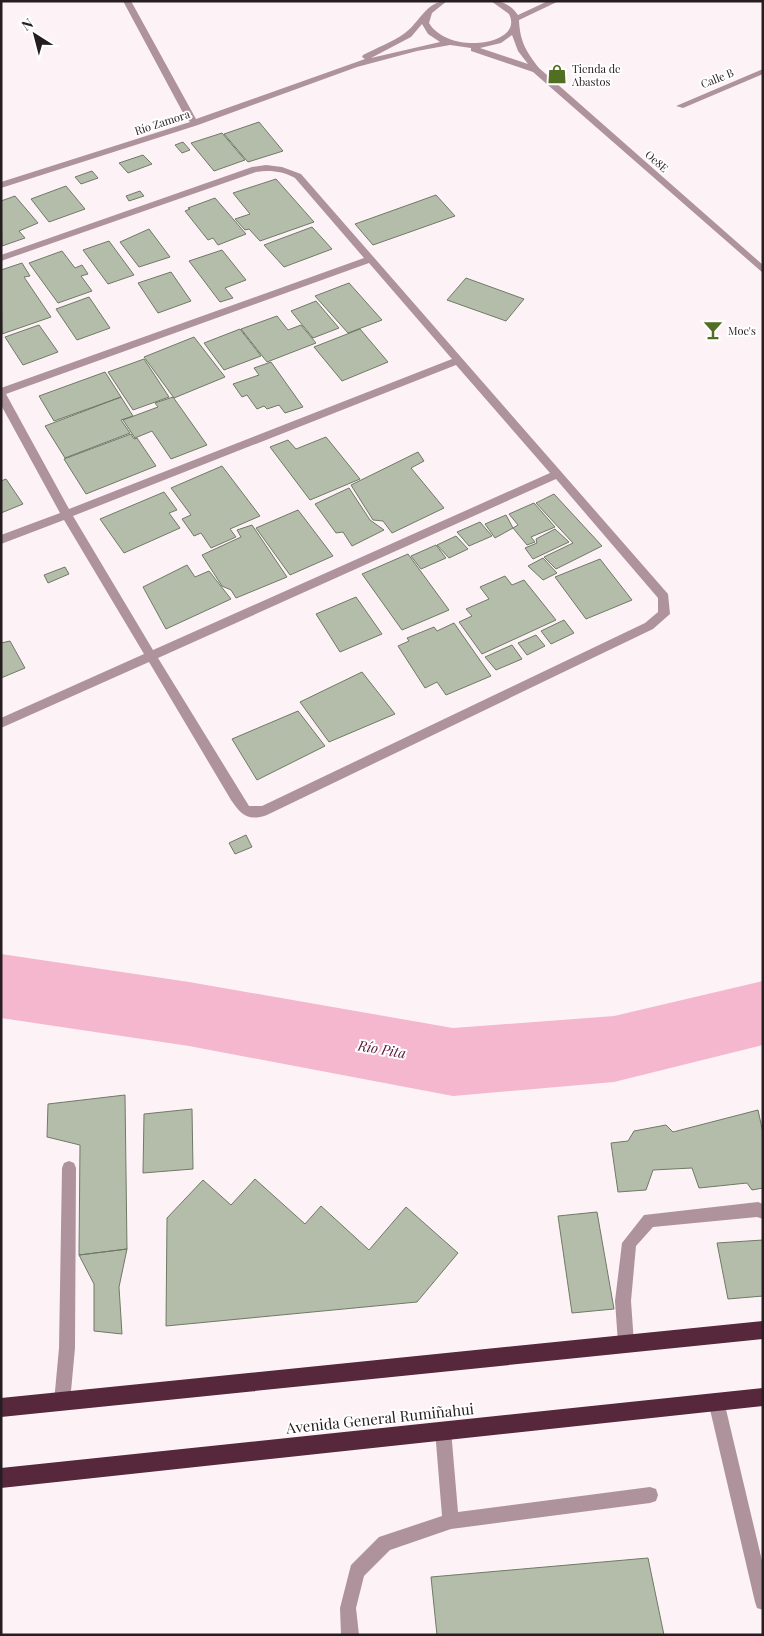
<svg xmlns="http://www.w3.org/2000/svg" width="764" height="1636" font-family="'Playfair Display',serif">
	<rect width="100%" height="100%" fill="#fdf3f6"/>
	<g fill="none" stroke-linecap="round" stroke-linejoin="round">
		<path fill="#f4b7ce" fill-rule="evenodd" d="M 1,954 L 189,982 L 453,1028 L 614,1016 L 763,981 L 763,1045 L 614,1082 L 453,1096 L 189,1046 L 1,1018 Z"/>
	</g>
	<path fill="#b4bda9" stroke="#707967" d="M 259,122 L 283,151 L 248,162 L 224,134 Z
		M 222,133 L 245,160 L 214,171 L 191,143 Z
		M 183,142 L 190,150 L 182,153 L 175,145 Z
		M 143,155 L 152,164 L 128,173 L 119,163 Z
		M 92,171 L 98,178 L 81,184 L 75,177 Z
		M 276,179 L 314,222 L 260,241 L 249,229 L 245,230 L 235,219 L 250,214 L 233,193 Z
		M 66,186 L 85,209 L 49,222 L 31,199 Z
		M 140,191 L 144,196 L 129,201 L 126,196 Z
		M 436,195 L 455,216 L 373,245 L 355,224 Z
		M 15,196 L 38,223 L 19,231 L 25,238 L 2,246 L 1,201 Z
		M 215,198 L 246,234 L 218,245 L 213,238 L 208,240 L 185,211 L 190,209 L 188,208 Z
		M 312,227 L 332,249 L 284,267 L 264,245 Z
		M 149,229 L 170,257 L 139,267 L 120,242 Z
		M 109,241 L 134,275 L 108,284 L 83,250 Z
		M 222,250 L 246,280 L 225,288 L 233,298 L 220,302 L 189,261 Z
		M 62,251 L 75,268 L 82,265 L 88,274 L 81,276 L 92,291 L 58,303 L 29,263 Z
		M 22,263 L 30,276 L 24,277 L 51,317 L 2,334 L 1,270 Z
		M 171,272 L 191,301 L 158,313 L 138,283 Z
		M 466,278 L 524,299 L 506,321 L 447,300 Z
		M 349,283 L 382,320 L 348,333 L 315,296 Z
		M 89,297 L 110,328 L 77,340 L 56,309 Z
		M 316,301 L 339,328 L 313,338 L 291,311 Z
		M 277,316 L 288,330 L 301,325 L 316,343 L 267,362 L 241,329 Z
		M 39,325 L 58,352 L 23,365 L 5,337 Z
		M 240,329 L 261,356 L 224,370 L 204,343 Z
		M 360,329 L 388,362 L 342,381 L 314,347 Z
		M 194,337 L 225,377 L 174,398 L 144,357 Z
		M 144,359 L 169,397 L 133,410 L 108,372 Z
		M 271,362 L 303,407 L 285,413 L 279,405 L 267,409 L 264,406 L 257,409 L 247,395 L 242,397 L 233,384 L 259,375 L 254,368 Z
		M 105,372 L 121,397 L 54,421 L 39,396 Z
		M 121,397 L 133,416 L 121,420 L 130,433 L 65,458 L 45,426 Z
		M 173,397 L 207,445 L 171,459 L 152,431 L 135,438 L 123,420 L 158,407 L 155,403 Z
		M 131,434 L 134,439 L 137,438 L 156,466 L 86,494 L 64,459 Z
		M 326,437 L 360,479 L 310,500 L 270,447 L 288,440 L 296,449 Z
		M 418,452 L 424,461 L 411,468 L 444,508 L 392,533 L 383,521 L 373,520 L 351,485 Z
		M 222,466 L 260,516 L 230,529 L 236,537 L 211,548 L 201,533 L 194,536 L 182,519 L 191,515 L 171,488 Z
		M 6,479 L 23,504 L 1,513 L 1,481 Z
		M 349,488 L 370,520 L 384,530 L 352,546 L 343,532 L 336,533 L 315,504 Z
		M 164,492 L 177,510 L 169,513 L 180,528 L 124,553 L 100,519 Z
		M 554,494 L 602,546 L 556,569 L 544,557 L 573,543 L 536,503 Z
		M 534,503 L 555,527 L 531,537 L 535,542 L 527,545 L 513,528 L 518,525 L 509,514 Z
		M 298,510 L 333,556 L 290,575 L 256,528 Z
		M 506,515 L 513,528 L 495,538 L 485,524 Z
		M 480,522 L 492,536 L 469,546 L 457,532 Z
		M 252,525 L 287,577 L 236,598 L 231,590 L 222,586 L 202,555 L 241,537 L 237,530 Z
		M 555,529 L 569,542 L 533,559 L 525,548 L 537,543 L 536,539 Z
		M 456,536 L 468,549 L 449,558 L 437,545 Z
		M 436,545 L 446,558 L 421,569 L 411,556 Z
		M 408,554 L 449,610 L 402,630 L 362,574 Z
		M 543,558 L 557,573 L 543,580 L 528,566 Z
		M 600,559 L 632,600 L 586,619 L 555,577 Z
		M 187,565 L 195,577 L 209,571 L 231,599 L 166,629 L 143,587 Z
		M 65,567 L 69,574 L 48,583 L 44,575 Z
		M 505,576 L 512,585 L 524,580 L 556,620 L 482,654 L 459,622 L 472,616 L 466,609 L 489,599 L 480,587 Z
		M 356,597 L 382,634 L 340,652 L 316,614 Z
		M 564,620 L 574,633 L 551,644 L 541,631 Z
		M 454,623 L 491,676 L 446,695 L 437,682 L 425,688 L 398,646 L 409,641 L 407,638 L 434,627 L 437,631 Z
		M 536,635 L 545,646 L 527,655 L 518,643 Z
		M 10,641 L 25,668 L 1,678 L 1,643 Z
		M 512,645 L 522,659 L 496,670 L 485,657 Z
		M 362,672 L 395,714 L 329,742 L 300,702 Z
		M 298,711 L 325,746 L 257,780 L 232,739 Z
		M 246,835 L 252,847 L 235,854 L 229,843 Z
		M 125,1095 L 127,1249 L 79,1255 L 80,1145 L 47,1137 L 48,1104 Z
		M 192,1109 L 193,1169 L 143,1173 L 144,1114 Z
		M 758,1110 L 763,1133 L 763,1188 L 752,1190 L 747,1183 L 699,1188 L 692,1168 L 653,1170 L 646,1190 L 618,1192 L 611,1143 L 628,1141 L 634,1131 L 666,1125 L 673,1132 Z
		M 255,1179 L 305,1224 L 321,1206 L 369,1250 L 406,1207 L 458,1253 L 417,1302 L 166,1326 L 167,1218 L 203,1180 L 231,1205 Z
		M 597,1212 L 614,1309 L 572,1313 L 558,1216 Z
		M 763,1240 L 763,1296 L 728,1299 L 717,1243 Z
		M 127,1249 L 119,1287 L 122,1334 L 94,1331 L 94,1284 L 79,1255 Z
		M 648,1558 L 664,1635 L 437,1635 L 431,1577 Z"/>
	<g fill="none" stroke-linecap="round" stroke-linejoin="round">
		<path fill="#ae939d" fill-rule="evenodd" d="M 123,1 L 131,1 L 196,119 L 365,59 L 362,57 L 363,55 C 376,48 393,42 405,33 C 420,22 426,1 447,1 L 432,13 L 429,23 C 449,56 525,45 509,14 L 491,1 C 503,1 511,5 518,15 L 548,1 L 559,1 L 519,20 C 520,42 526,51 539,68 L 763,265 L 763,273 L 533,72 L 471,51 L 471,48 L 450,45 L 417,51 L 357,67 L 198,125 L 1,188 L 1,182 L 190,122 L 182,111 ZM 422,24 L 428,34 L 440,42 L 371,58 L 411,37 ZM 512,35 L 518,51 L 528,64 L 480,48 L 501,43 Z
			M 763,69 L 763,74 L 683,108 L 676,106 Z
			M 266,165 L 282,167 L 301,174 L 668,594 L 670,614 L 653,629 L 267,815 C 247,822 241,814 231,800 L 149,662 L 1,728 L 1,718 L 144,654 L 64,520 L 1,544 L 1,535 L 60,513 L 1,405 L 1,388 L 364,258 L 295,178 C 282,171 270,170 256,172 L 1,261 L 1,255 L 252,167 ZM 369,263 L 452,359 L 69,509 L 6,394 ZM 456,365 L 550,473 L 153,650 L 73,516 ZM 556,479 L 658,598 L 658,612 L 645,623 L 262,806 L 249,806 L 158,658 Z
			M 69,1161 L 74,1163 L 76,1168 L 75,1348 L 70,1402 L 68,1408 L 62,1410 L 56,1408 L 54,1402 L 59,1348 L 62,1168 L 64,1163 Z
			M 758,1202 L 763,1204 L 763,1219 L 757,1217 L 653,1227 L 636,1246 L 631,1301 L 634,1343 L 631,1348 L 626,1351 L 621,1348 L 618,1343 L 615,1301 L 622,1243 L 644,1215 Z
			M 716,1393 L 722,1395 L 724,1401 L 763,1565 L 763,1610 L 757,1608 L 755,1602 L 708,1401 L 710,1395 Z
			M 443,1422 L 449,1424 L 451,1430 L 458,1512 L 650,1487 L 656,1489 L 658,1495 L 656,1501 L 650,1503 L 451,1529 L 390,1550 L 364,1576 L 356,1608 L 359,1635 L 341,1635 L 340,1608 L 351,1565 L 379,1537 L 442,1516 L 435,1430 L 437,1424 Z"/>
		<path fill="#57273c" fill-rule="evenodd" d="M 763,1321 L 763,1339 L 1,1417 L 1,1398 Z
			M 763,1388 L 763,1406 L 1,1488 L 1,1468 Z"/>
	</g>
	<defs>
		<symbol id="shop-bare" viewBox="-9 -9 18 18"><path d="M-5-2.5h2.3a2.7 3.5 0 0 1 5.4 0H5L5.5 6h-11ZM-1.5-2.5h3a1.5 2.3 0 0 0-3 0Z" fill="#516e22" stroke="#fff" stroke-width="2.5" paint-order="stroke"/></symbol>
		<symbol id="bar-bare" viewBox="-9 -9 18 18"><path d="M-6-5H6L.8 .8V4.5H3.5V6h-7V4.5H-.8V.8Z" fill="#516e22" stroke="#fff" stroke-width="2.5" paint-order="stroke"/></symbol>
	</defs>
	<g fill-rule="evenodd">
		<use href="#shop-bare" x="543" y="60" width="28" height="28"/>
		<use href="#bar-bare" x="699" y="316" width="28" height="28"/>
	</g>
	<g text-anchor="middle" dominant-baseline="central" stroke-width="4" stroke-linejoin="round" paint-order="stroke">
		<g font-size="11" fill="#261d20" stroke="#fff" text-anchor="start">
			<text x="572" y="68">Tienda de<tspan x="572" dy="13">Abastos</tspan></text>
			<text x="728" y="330">Moe's</text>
		</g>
		<g font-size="11" fill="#261d20" stroke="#fff">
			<text transform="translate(717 78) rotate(-22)">Calle B</text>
			<text transform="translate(162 122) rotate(-18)">Río Zamora</text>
			<text transform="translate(657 161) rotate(41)">Oe8E</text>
		</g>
		<g font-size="14" font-style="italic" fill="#5a1537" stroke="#fff">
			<text transform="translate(382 1049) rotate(10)">Río Pita</text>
		</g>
		<g font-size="15" fill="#261d20" stroke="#fff">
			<text transform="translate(380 1418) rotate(-6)">Avenida General Rumiñahui</text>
		</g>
	</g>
	<rect width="764" height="1636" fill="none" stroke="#261d20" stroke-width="5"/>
	<g transform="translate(35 35) rotate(324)" stroke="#ffffff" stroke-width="4" paint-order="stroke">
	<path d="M0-4L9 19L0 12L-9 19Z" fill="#261d20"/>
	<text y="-8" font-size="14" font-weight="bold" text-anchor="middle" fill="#261d20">N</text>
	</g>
</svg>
